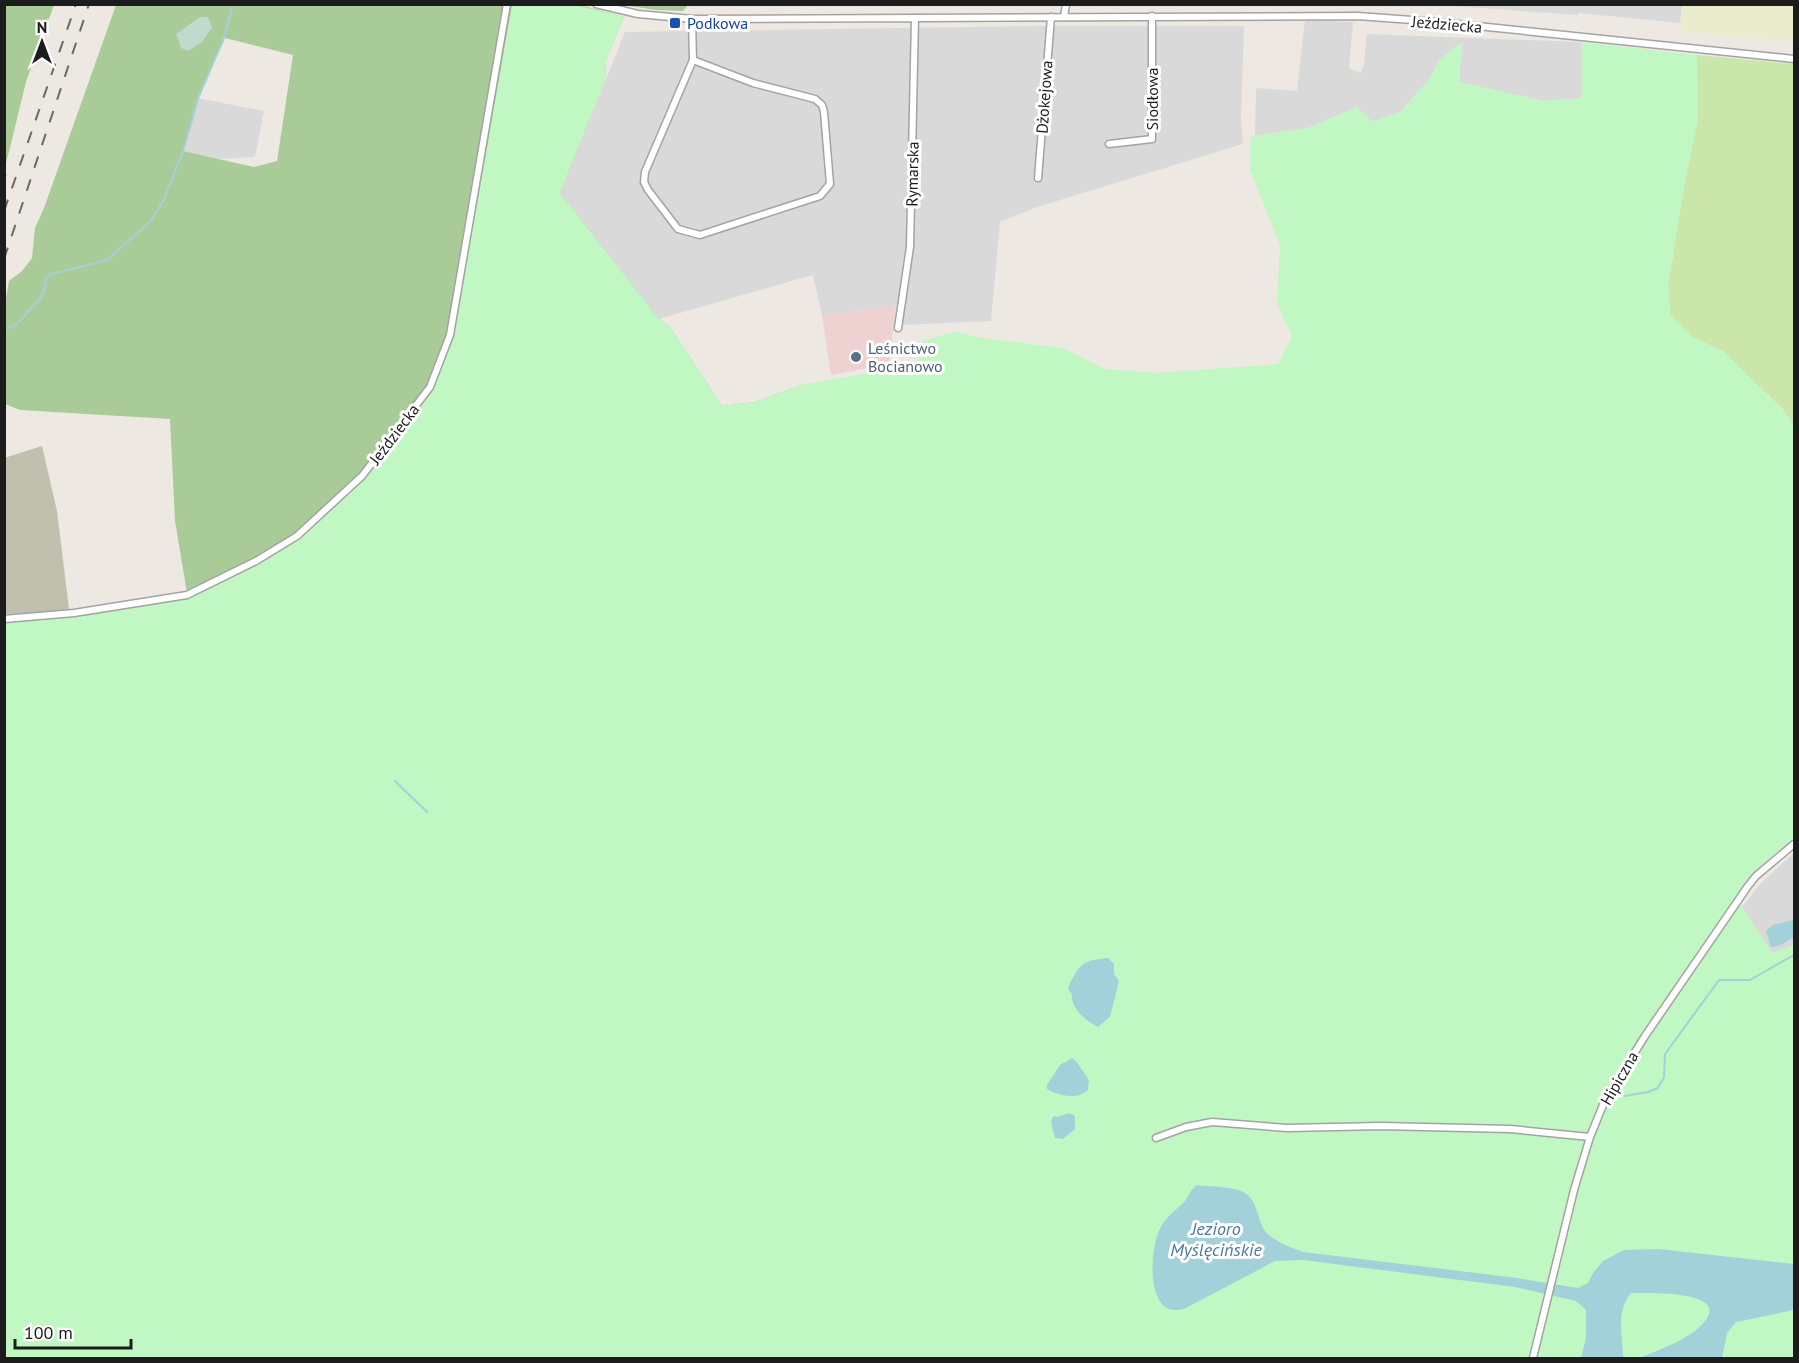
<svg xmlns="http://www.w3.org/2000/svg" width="1799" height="1363" font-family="'PT Sans',sans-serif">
	<rect width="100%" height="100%" fill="#ede9e2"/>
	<path fill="#dad9d9" d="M 1438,5 L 1682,5 L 1680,23 L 1579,13 L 1578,15 Z
		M 1305,20 L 1353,22 L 1349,68 L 1360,73 L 1364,65 L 1367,34 L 1581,42 L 1581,98 L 1544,101 L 1459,82 L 1462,43 L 1440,60 L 1428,81 L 1400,112 L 1372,122 L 1357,107 L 1308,128 L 1255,136 L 1256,88 L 1297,91 Z
		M 1041,26 L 1244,26 L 1241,120 L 1243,144 L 1034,208 L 1000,222 L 991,321 L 903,325 L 896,305 L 822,316 L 813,275 L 659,319 L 560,193 L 625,32 Z
		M 197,98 L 264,111 L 255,157 L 220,159 L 184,152 Z
		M 1794,853 L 1794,945 L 1772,954 L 1742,907 L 1760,884 Z"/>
	<path fill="#eed2d2" d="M 896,305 L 889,364 L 831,375 L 822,316 Z"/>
	<path fill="#c1c0ae" d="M 42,446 L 57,511 L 69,609 L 5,616 L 4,458 Z"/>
	<path fill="#ebecce" d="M 1682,5 L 1794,5 L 1794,42 L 1680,31 Z"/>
	<path fill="#cae6a9" d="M 1697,55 L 1794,64 L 1794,425 L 1783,410 L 1723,351 L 1692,337 L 1670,315 L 1668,286 L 1684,186 L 1698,119 Z"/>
	<path fill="#a9cb98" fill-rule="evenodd" d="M 5,4 L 54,5 L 26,82 L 5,168 Z
		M 576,4 L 624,17 L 605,62 L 606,77 L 560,193 L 659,319 L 670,327 L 722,406 L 755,402 L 801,385 L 5,1358 L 188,599 L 175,521 L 170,419 L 20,410 L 5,404 L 4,310 L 9,281 L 22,271 L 32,258 L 35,228 L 44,208 L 116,5 ZM 225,38 L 293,55 L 277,161 L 254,167 L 183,151 L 197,99 Z
		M 624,5 L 688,4 L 688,5 L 683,11 L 656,10 Z"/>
	<path fill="#c0dbcd" d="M 200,17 L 208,17 L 212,28 L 202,42 L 188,51 L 181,48 L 176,34 Z"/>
	<path fill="#c0f7c2" d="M 512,5 L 576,5 L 624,17 L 605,62 L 606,77 L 560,193 L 659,319 L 670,327 L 722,406 L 755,402 L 801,385 L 893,369 L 918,360 L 923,341 L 954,332 L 988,339 L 1063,348 L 1105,369 L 1157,373 L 1278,364 L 1292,336 L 1277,304 L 1280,245 L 1250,169 L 1251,137 L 1308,128 L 1357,107 L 1373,122 L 1400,112 L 1428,81 L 1440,59 L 1462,42 L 1459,82 L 1544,101 L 1581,98 L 1581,42 L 1697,55 L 1698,119 L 1684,186 L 1668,286 L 1670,315 L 1692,337 L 1723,351 L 1783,411 L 1794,425 L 1794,838 L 1754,871 L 1735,900 L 1742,907 L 1772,953 L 1794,945 L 1794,1358 L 5,1358 L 4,614 L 69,611 L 185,591 L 256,561 L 297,536 L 362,476 L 430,387 L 450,335 L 474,221 Z"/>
	<path fill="#a4d0d9" d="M 1794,920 L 1794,937 L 1779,946 L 1771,947 L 1766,931 L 1773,925 Z
		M 1108,958 L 1114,964 L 1114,974 L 1119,981 L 1110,1017 L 1098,1027 C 1087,1022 1070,1008 1072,994 L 1068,990 C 1069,984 1071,981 1074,976 C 1082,960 1091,960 1108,958 Z
		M 1072,1058 L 1076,1061 L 1089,1080 L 1088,1090 C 1078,1100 1059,1096 1047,1089 L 1047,1085 L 1060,1065 Z
		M 1069,1113 L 1075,1116 L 1075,1129 L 1063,1139 L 1055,1138 C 1054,1129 1048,1123 1054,1116 L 1058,1117 Z
		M 1197,1185 C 1211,1187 1231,1186 1243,1192 C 1259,1200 1256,1220 1266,1232 C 1276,1243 1290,1247 1303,1252 L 1517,1278 L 1578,1288 L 1588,1283 L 1593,1273 L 1603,1261 L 1624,1250 L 1658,1249 L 1794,1264 L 1794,1310 L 1736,1322 L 1727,1333 L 1722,1358 L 1640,1358 C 1660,1349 1695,1338 1707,1318 C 1725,1290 1643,1293 1631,1293 C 1616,1311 1622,1333 1623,1355 L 1625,1358 L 1581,1358 L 1586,1338 L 1586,1310 L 1576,1301 L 1515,1287 L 1303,1260 L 1275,1261 L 1186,1308 C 1146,1323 1149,1253 1159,1231 C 1164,1218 1173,1213 1183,1203 C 1189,1198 1189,1190 1197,1185 Z"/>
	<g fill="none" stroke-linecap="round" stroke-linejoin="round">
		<path stroke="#a4d0d9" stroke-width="2" d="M 4,179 L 6,175
			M 9,328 L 20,321 L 41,297 L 44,291 L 46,278 L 51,274 L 107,260 L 152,220 L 165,197 L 183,151 L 199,96 L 224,38 L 233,4
			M 4,332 L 6,331
			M 395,781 L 427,812
			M 1625,1096 L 1648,1092 L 1658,1088 L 1664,1077 L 1665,1054 L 1719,980 L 1750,980 L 1794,955"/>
		<defs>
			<path id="street" d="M 596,4 L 638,14 L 692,19 L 1358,16 L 1439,22 L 1794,59
				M 1064,17 L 1066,4
				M 692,19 L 693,60 L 753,83 L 815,99 L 822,105 L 824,112 L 830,184 L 820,196 L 700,235 L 678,229 L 648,190 L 644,182 L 645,172 L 693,60
				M 1109,144 L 1152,139 L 1152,16
				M 1038,178 L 1051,17
				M 898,328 L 910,247 L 915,18
				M 4,619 L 74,613 L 187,595 L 256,561 L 297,536 L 362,476 L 376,458 L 430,387 L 450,335 L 507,4
				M 1156,1138 L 1186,1127 L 1212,1122 L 1287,1128 L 1381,1126 L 1510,1129 L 1590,1137
				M 1533,1358 L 1574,1190 L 1590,1137 L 1605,1100 L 1645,1036 L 1748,886 L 1756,876 L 1794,844"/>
		</defs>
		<use href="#street" stroke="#a3a3a3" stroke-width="9"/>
		<use href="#street" stroke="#fff" stroke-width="6"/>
		<path stroke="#6a6a6a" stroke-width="2" stroke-dasharray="12 12" stroke-linecap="butt" d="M 4,211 L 76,4
			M 4,259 L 89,4"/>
	</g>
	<rect fill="#1a4fb4" stroke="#fff" stroke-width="2" x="669" y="17" width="12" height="12" rx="3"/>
	<circle fill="#5c6f8a" stroke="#fff" stroke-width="2" cx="856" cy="357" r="6"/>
	<g text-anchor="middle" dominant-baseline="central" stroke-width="6" stroke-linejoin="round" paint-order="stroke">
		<g font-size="16" fill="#164399" stroke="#fff" text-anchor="start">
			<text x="687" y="23">Podkowa</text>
		</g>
		<g font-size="16" fill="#1c1c1c" stroke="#fff">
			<text transform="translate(1447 24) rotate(5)">Jeździecka</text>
			<text transform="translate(1044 97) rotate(-86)">Dżokejowa</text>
			<text transform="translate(1152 99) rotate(-90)">Siodłowa</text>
			<text transform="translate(912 174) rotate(-89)">Rymarska</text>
			<text transform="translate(394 434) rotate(-53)">Jeździecka</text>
			<text transform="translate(1619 1078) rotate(-60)">Hipiczna</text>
		</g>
		<g font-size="16" fill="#4e5e75" stroke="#fff" text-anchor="start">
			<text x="868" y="348">Leśnictwo<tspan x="868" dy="18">Bocianowo</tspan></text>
		</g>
		<g font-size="18" font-style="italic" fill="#4a79a0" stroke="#fff">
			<text x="1216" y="1228">Jezioro<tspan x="1216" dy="21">Myślęcińskie</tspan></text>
		</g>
	</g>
	<rect width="1799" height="1363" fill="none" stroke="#1c1c1c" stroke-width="12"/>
	<g transform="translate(42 42)" stroke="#ffffff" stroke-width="4.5" paint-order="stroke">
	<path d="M0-4.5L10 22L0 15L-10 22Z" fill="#1c1c1c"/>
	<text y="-9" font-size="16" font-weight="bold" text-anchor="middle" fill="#1c1c1c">N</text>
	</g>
	<path d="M15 1339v9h116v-9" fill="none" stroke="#1c1c1c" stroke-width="3"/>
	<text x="24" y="1339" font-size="18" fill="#1c1c1c" stroke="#ffffff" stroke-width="4.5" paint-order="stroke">100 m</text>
</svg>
